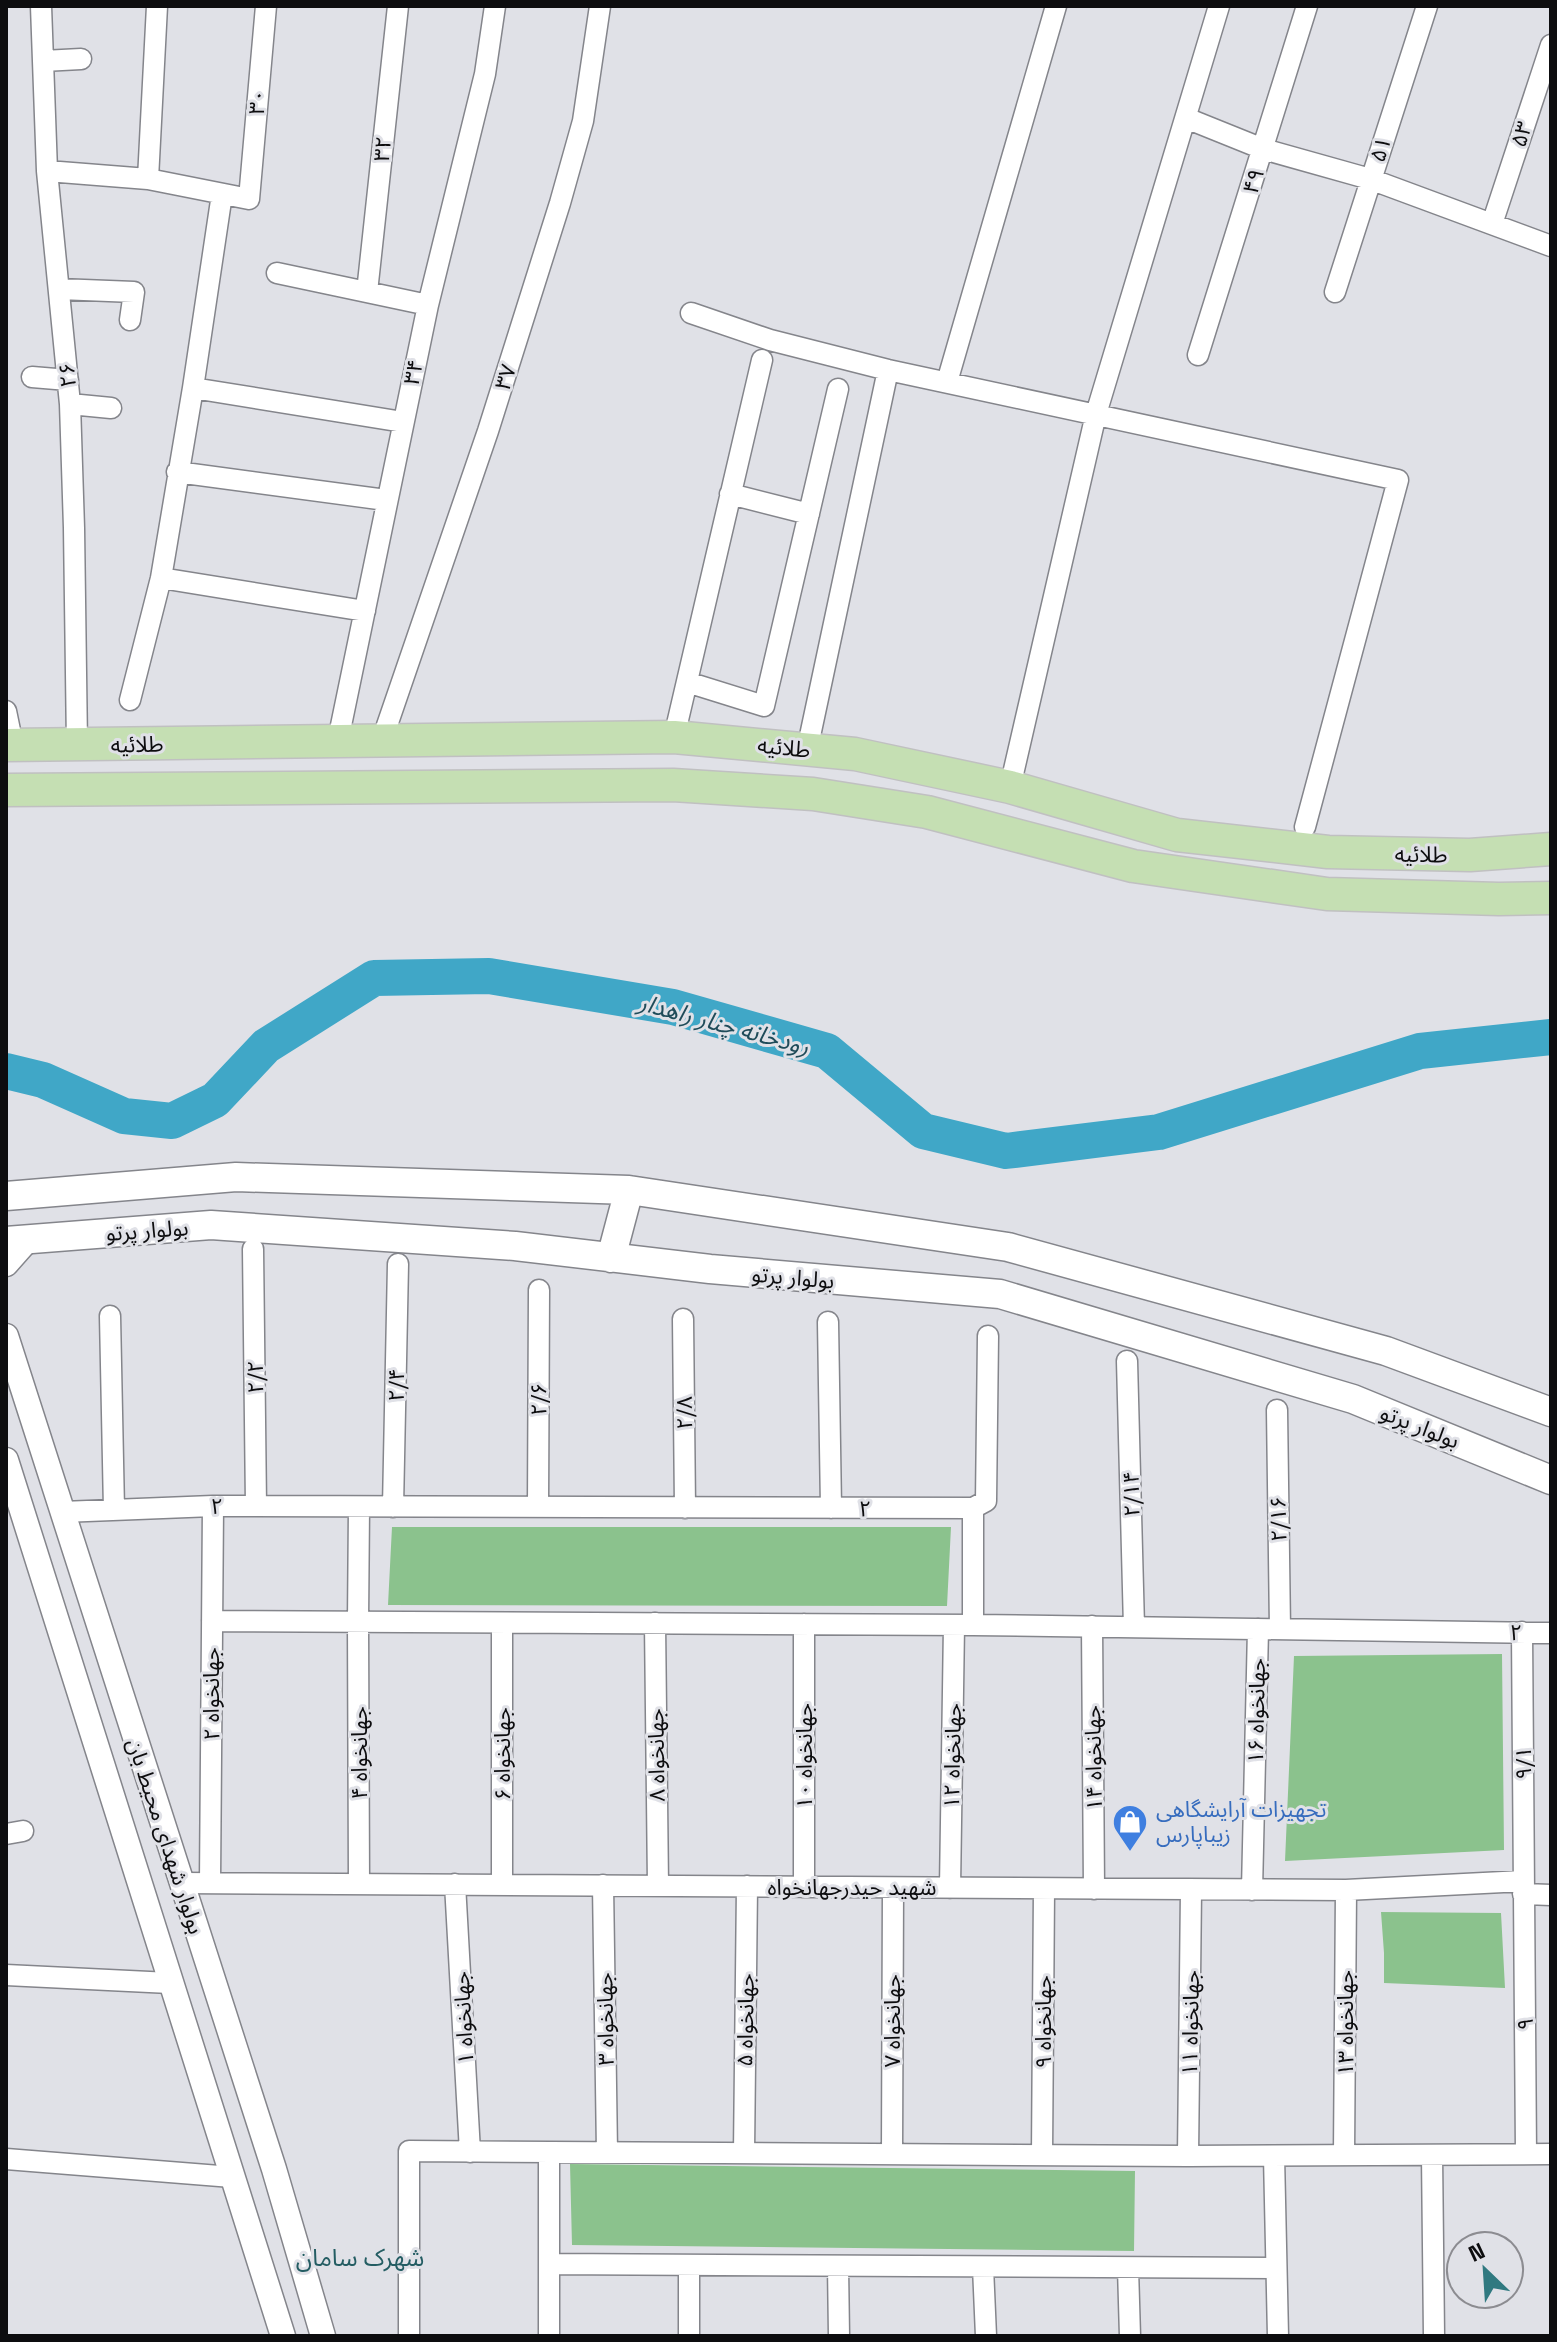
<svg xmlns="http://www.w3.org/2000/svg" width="1557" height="2342" font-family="'Space Grotesk','Noto Sans Arabic',sans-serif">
	<rect width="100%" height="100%" fill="#e0e1e7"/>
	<path fill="#8bc28d" d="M 392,1527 L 951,1527 L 947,1606 L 388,1605 Z
		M 1502,1654 L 1504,1850 L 1285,1861 L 1294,1656 Z
		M 1381,1912 L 1501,1913 L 1505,1988 L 1384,1983 L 1384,1953 Z
		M 570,2164 L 1135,2171 L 1134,2251 L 572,2245 Z"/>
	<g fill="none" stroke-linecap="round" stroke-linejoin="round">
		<path stroke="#40a7c7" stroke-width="36" d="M 6,1071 L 43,1080 L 124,1116 L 172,1121 L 215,1100 L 266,1046 L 374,978 L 489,976 L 673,1007 L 827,1051 L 923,1131 L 1006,1151 L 1159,1132 L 1420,1051 L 1551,1037"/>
		<defs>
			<path id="minor" d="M 41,6 L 47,171 L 70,404 L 74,528 L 77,745
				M 43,61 L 81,59
				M 1186,118 L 1263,149 L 1370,179 L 1551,246
				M 47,171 L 148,179 L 249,199 L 266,6
				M 148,179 L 157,6
				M 1492,224 L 1551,45
				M 277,273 L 428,305
				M 59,289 L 134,292 L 130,320
				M 367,292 L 398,6
				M 1335,292 L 1427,6
				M 691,313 L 770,340 L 888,370 L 1398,480 L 1305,827
				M 1198,355 L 1307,6
				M 32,377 L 68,380
				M 947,382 L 1056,6
				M 193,388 L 403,422
				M 70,404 L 111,408
				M 177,472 L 386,500
				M 730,494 L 809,514
				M 161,578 L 365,611
				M 687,682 L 764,706 L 838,389
				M 130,700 L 161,578 L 193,388 L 222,194
				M 6,711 L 13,745
				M 674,737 L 762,360
				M 338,740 L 428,305 L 485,74 L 495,6
				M 382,740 L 488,431 L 560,203 L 583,121 L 600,6
				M 807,750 L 888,370
				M 1010,787 L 1096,414 L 1219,6
				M 253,1249 L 256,1506
				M 110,1316 L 114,1510
				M 683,1319 L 685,1508
				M 828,1322 L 831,1508
				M 1127,1361 L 1134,1627
				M 1277,1410 L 1280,1629
				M 393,1507 L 398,1264
				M 538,1507 L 539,1290
				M 973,1508 L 986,1501 L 988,1336
				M 62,1512 L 213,1506 L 973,1508 L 973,1625 L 1551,1633
				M 212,1621 L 973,1625
				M 502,1623 L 502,1885
				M 655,1623 L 658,1886
				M 804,1624 L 804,1887
				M 1092,1626 L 1094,1889
				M 1522,1632 L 1526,2154
				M 6,1834 L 23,1831
				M 210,1882 L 213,1506
				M 181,1883 L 1346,1890 L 1523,1881
				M 359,1884 L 358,1622 L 359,1507
				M 455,1884 L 470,2152
				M 603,1885 L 607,2152
				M 950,1888 L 954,1625
				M 1252,1890 L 1258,1629
				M 1523,1894 L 1551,1895
				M 6,1975 L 170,1983
				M 744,2153 L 747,1886
				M 892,2154 L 893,1888
				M 1042,2155 L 1044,1889
				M 1344,2155 L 1346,1890
				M 1432,2155 L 1434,2336
				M 1188,2156 L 1191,1890
				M 1274,2156 L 1278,2336
				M 6,2159 L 232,2177
				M 549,2264 L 1276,2268
				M 689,2265 L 689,2336
				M 838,2266 L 839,2336
				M 983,2267 L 986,2336
				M 1128,2268 L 1130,2336
				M 409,2336 L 409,2151 L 1188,2156 L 1551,2154
				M 549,2336 L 549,2152"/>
			<path id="tertiary" d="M 6,1264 L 29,1238
				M 6,1336 L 274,2169 L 323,2336
				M 6,1460 L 283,2336"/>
			<path id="secondary" d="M 6,1196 L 236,1177 L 629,1190 L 1008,1247 L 1386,1351 L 1551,1412
				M 6,1241 L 211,1225 L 515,1246 L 710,1269 L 1000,1294 L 1353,1399 L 1551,1480
				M 611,1258 L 629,1190"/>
			<path id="primary" d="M 6,745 L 674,737 L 855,754 L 1010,787 L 1177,835 L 1328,852 L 1470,855 L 1551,849
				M 6,790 L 673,785 L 813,794 L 927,812 L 1133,866 L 1327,894 L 1499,899 L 1551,898"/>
		</defs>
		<use href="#minor" stroke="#84858b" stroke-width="23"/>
		<use href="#tertiary" stroke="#84858b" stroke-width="27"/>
		<use href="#secondary" stroke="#84858b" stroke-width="31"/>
		<use href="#primary" stroke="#c0c0c1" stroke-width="35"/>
		<use href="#minor" stroke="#fff" stroke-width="20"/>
		<use href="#tertiary" stroke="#fff" stroke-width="24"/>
		<use href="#secondary" stroke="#fff" stroke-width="28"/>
		<use href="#primary" stroke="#c5dfb3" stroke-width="32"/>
	</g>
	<defs>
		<symbol id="shop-pin" viewBox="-11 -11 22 30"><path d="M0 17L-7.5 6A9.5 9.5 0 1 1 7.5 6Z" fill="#3f7fe0" stroke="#e0e1e7"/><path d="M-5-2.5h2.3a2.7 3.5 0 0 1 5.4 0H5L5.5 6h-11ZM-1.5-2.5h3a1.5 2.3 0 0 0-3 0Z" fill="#fff"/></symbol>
	</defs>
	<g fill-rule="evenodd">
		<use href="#shop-pin" x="1110" y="1802" width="40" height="54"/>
	</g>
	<g text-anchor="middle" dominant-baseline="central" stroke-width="6" stroke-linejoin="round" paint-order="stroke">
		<g font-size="22" fill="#0d0d0f" stroke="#e0e1e7">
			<text transform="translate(257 102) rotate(-85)">۳۰</text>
			<text transform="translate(1521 134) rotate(-72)">۵۳</text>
			<text transform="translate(382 149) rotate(-84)">۳۲</text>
			<text transform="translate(1380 149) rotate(-72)">۵۱</text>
			<text transform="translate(1253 181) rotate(-72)">۴۹</text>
			<text transform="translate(413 372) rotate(-78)">۳۴</text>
			<text transform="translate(67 375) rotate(-95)">۲۶</text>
			<text transform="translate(505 377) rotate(-73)">۳۷</text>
			<text transform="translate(137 744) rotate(-1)">طلائیه</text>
			<text transform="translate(784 747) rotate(6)">طلائیه</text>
			<text transform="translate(1421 854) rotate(1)">طلائیه</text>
			<text transform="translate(147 1230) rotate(-4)">بولوار پرتو</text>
			<text transform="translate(793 1277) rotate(5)">بولوار پرتو</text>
			<text transform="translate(255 1377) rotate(-91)">۲/۲</text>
			<text transform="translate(396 1385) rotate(-89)">۲/۴</text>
			<text transform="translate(538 1399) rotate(-90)">۲/۶</text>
			<text transform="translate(684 1413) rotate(-91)">۲/۸</text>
			<text transform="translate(1420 1426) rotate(22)">بولوار پرتو</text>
			<text transform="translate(1131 1494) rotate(-91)">۲/۱۴</text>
			<text transform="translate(217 1506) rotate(-1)">۲</text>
			<text x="865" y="1508">۲</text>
			<text transform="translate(1278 1519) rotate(-91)">۲/۱۶</text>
			<text transform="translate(1516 1632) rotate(1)">۲</text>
			<text transform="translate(211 1694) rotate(-90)">جهانخواه ۲</text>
			<text transform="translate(1256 1711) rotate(-89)">جهانخواه ۱۶</text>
			<text transform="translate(359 1753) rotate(-90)">جهانخواه ۴</text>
			<text transform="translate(502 1754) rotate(-90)">جهانخواه ۶</text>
			<text transform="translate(656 1755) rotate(-91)">جهانخواه ۸</text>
			<text transform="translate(804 1756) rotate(-90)">جهانخواه ۱۰</text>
			<text transform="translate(952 1756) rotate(-89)">جهانخواه ۱۲</text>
			<text transform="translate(1093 1758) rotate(-91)">جهانخواه ۱۴</text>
			<text transform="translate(1523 1763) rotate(-90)">۹/۱</text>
			<text transform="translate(166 1836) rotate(72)">بولوار شهدای محیط بان</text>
			<text x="852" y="1887">شهید حیدرجهانخواه</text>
			<text transform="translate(463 2018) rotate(-93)">جهانخواه ۱</text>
			<text transform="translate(605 2019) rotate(-91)">جهانخواه ۳</text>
			<text transform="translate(745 2020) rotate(-89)">جهانخواه ۵</text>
			<text transform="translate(892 2021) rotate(-90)">جهانخواه ۷</text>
			<text transform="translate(1043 2022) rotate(-90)">جهانخواه ۹</text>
			<text transform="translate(1190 2023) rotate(-89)">جهانخواه ۱۱</text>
			<text transform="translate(1345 2023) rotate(-90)">جهانخواه ۱۳</text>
			<text transform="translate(1525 2024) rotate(-91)">۹</text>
		</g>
		<g font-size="22" fill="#366cbe" stroke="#e0e1e7" text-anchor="start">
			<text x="1156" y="1809">تجهیزات آرایشگاهی<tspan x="1156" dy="25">زیباپارس</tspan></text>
		</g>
		<g font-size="24" font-style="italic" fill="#1f4b59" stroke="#e0e1e7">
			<text transform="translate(724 1024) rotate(15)">رودخانه چنار راهدار</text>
		</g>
		<g font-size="24" fill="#245d63" stroke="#e0e1e7">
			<text x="360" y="2257">شهرک سامان</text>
		</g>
	</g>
	<rect width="1557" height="2342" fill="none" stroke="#0d0d0f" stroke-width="16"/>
	<g transform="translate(1485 2270) rotate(335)"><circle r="38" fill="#e0e1e7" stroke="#8c8c91" stroke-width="2"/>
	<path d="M0-6L14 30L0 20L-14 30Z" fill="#307980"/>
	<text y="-12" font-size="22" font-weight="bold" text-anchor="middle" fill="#0d0d0f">N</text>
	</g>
</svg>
